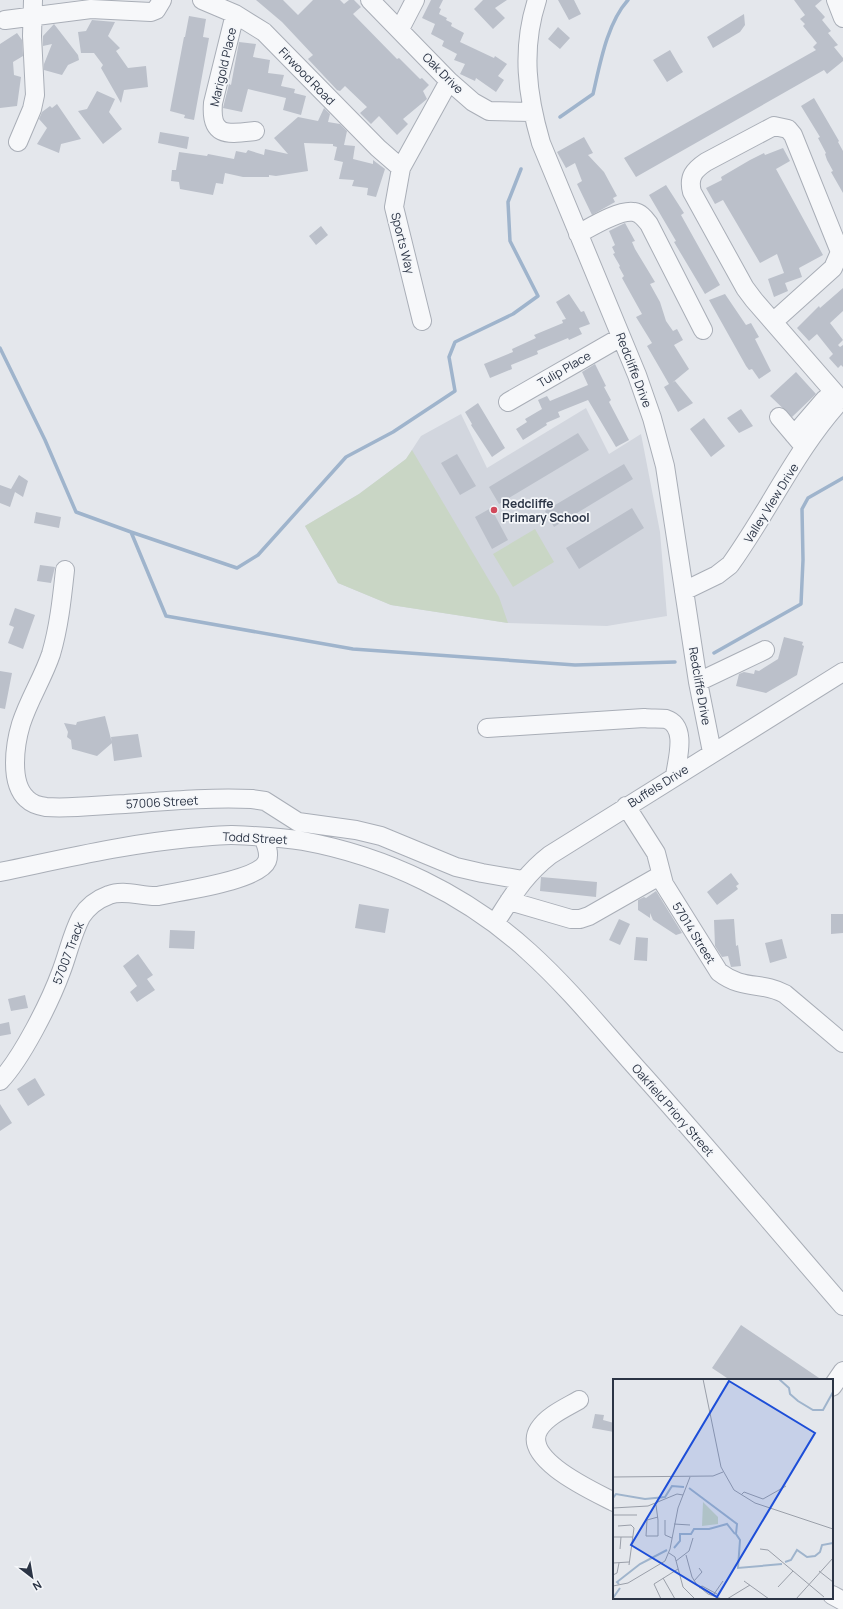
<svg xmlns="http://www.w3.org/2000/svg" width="843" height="1609" font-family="Manrope,sans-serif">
	<rect width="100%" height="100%" fill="#e4e7ec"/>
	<path fill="#d2d6de" d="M 586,408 L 609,454 L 641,434 L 660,532 L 667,616 L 607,626 L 508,623 L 391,605 L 338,583 L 305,526 L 359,494 L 406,459 L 421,436 L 461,414 L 487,468 Z"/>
	<path fill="#c9d6c5" d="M 412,450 L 499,597 L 508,623 L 391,605 L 338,583 L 305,526 L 359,494 L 406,459 Z
		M 535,529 L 554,562 L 513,587 L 493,554 Z"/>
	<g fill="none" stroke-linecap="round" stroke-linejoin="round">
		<path stroke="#9fb4cc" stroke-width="3.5" d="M 560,117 L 593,94 C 600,64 607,23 628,0
			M 0,348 L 45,440 L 76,512 L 131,532 L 166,616 L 353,649 L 575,665 L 675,662
			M 131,532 L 237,568 L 258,555 L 346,457 L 393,432 L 455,391 L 449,357 L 455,342 L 513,314 L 538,296 L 510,241 L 508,202 L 521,169
			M 714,653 L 801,604 L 803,560 L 802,509 L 808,498 L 843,478"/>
	</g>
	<path fill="#bbc0ca" d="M 256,0 L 283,0 L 298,15 L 313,0 L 340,0 L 344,4 L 349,0 L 354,0 L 361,7 L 353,14 L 397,59 L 399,58 L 420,79 L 422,78 L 429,85 L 423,91 L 427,99 L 403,119 L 408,124 L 397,135 L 379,116 L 371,124 L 360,113 L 367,107 L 345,86 L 340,91 L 337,90 L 308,59 L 313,55 L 282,22 Z
		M 431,0 L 443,0 L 439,8 L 441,9 L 439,14 L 447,18 L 446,20 L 452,23 L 451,26 L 464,33 L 460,42 L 494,58 L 495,56 L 507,64 L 498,76 L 504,80 L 496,92 L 476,78 L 475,81 L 460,74 L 465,64 L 454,60 L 457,54 L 442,46 L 444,41 L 431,34 L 435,24 L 422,18 Z
		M 483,0 L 507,0 L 495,8 L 505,18 L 493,29 L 474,9 Z
		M 558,0 L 574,0 L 581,14 L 569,20 Z
		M 794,0 L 822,0 L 815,6 L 825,17 L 822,20 L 831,31 L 828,33 L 838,45 L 834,47 L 843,58 L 843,61 L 827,74 L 824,70 L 636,177 L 624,158 L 816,50 L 813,47 L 817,43 L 803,26 L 805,24 L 800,19 L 805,15 Z
		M 744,14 L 745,25 L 740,32 L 713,48 L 707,37 Z
		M 189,16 L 206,19 L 203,37 L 209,38 L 194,120 L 184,118 L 185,115 L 170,111 L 184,37 L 185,37 Z
		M 92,20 L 115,22 L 108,36 L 120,48 L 116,51 L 128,68 L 146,66 L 148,87 L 124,90 L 121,103 L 101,68 L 103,65 L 94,53 L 81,53 L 78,32 L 86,31 Z
		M 54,24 L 78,55 L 79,60 L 68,65 L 62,75 L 44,70 L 44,64 L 52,44 L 43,46 L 43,36 Z
		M 558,27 L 570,38 L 560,49 L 548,39 Z
		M 17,33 L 22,40 L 23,56 L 13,62 L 14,75 L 21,77 L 17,106 L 0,108 L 0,44 Z
		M 239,42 L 256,44 L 253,57 L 270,60 L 268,73 L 284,75 L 281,86 L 295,89 L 294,93 L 306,96 L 301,115 L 283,110 L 286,98 L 248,89 L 242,112 L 223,108 L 229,84 L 231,85 Z
		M 670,50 L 683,72 L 667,82 L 653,60 Z
		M 97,91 L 115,99 L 109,112 L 122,129 L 103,144 L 78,111 L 87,109 Z
		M 814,98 L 839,141 L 838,142 L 843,151 L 843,193 L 831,172 L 833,171 L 827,160 L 825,154 L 826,153 L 818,138 L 820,137 L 801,106 Z
		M 57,104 L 81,139 L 61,144 L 59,153 L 37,144 L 47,128 L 39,119 L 42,112 L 50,106 L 52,108 Z
		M 324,108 L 330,114 L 328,122 L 340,124 L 347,131 L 344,145 L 355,146 L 353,159 L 373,164 L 373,160 L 385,169 L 376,197 L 367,195 L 368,188 L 352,186 L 354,180 L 339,179 L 343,162 L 334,160 L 337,147 L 333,146 L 333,144 L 304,143 L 308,171 L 276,176 L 269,175 L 269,177 L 243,177 L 225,173 L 223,184 L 216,183 L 213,195 L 180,189 L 179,182 L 171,181 L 172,170 L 176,170 L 179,152 L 207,156 L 208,154 L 234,159 L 236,151 L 246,153 L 248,150 L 264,155 L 265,149 L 288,154 L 274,138 L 298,117 L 318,121 Z
		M 160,132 L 189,137 L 187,149 L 158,143 Z
		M 584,137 L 593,153 L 588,155 L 604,172 L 617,196 L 613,198 L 615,202 L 592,215 L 577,184 L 582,181 L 575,163 L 566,168 L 557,152 Z
		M 783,148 L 790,161 L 776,169 L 823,255 L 799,268 L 802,277 L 785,283 L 788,291 L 774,297 L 768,279 L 784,273 L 777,254 L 760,263 L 723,200 L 715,204 L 706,188 L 722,180 L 721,177 L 750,160 L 764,153 L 765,155 Z
		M 666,185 L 684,213 L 681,215 L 720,285 L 705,294 L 674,242 L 676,241 L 649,195 Z
		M 625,223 L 635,241 L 632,242 L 635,249 L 655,282 L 650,284 L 660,302 L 666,321 L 673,331 L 677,329 L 683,340 L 674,345 L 689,369 L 672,383 L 675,381 L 693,403 L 678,412 L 664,387 L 669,384 L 647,346 L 652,343 L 636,317 L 642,314 L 622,278 L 624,276 L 619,267 L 620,266 L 613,254 L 615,253 L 612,247 L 615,245 L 609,231 Z
		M 321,226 L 328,235 L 316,245 L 309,236 Z
		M 843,288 L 843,311 L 830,323 L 843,340 L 838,345 L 840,347 L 843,345 L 843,367 L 841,365 L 838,368 L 829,358 L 833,354 L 817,334 L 809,341 L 797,328 L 819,306 L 820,308 Z
		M 569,294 L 581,312 L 584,311 L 590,324 L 579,328 L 582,334 L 569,340 L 568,338 L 537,351 L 538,354 L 511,365 L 512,369 L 490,378 L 484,364 L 513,352 L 512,349 L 536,338 L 534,335 L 563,323 L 562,320 L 566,319 L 556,302 Z
		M 725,294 L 746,325 L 751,323 L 759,337 L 755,339 L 771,371 L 759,379 L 752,369 L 749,370 L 746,366 L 709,300 Z
		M 595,364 L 606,386 L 604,387 L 611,400 L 609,402 L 629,440 L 616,447 L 588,400 L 558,412 L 560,417 L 546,423 L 547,425 L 523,440 L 516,429 L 527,422 L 525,419 L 542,409 L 538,400 L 547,396 L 550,401 L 588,385 L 582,372 Z
		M 796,372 L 816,394 L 792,417 L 770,396 Z
		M 478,403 L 505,448 L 492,457 L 471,425 L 472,424 L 465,412 Z
		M 741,409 L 753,426 L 739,433 L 727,418 Z
		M 704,418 L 725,446 L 711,457 L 690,429 Z
		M 578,433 L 589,450 L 499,504 L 489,487 Z
		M 457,454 L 476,486 L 460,495 L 441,463 Z
		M 624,464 L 633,479 L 554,527 L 545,511 Z
		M 19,475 L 28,481 L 23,497 L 15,492 L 10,507 L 0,503 L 0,485 L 11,489 Z
		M 491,508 L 508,540 L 492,549 L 475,517 Z
		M 632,508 L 644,528 L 579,569 L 566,548 Z
		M 36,512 L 61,517 L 59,528 L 34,523 Z
		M 40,565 L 55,567 L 51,583 L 37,581 Z
		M 15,608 L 35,615 L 23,649 L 8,643 L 14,627 L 9,625 Z
		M 784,637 L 803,642 L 802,645 L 804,646 L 797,675 L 766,693 L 736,686 L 739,674 L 744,672 L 754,674 L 755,670 L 759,671 L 778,659 Z
		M 0,671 L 12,673 L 5,709 L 0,708 Z
		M 105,716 L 112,743 L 97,756 L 72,749 L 71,740 L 67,737 L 68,732 L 64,723 L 76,725 L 77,722 Z
		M 138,734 L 142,757 L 114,761 L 111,737 Z
		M 731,873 L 739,884 L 736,886 L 738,889 L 717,905 L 707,892 Z
		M 541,877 L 597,882 L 596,897 L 540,891 Z
		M 656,891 L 682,933 L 676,935 L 653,920 L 650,913 L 650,918 L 638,910 L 638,900 L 644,897 L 646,898 Z
		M 359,904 L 389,909 L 385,933 L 355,928 Z
		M 831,914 L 843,914 L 843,933 L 831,934 Z
		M 619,919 L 630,924 L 620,945 L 609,940 Z
		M 734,919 L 736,946 L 738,945 L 741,966 L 731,967 L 728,956 L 722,957 L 715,946 L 714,920 Z
		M 170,930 L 195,931 L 194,949 L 169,948 Z
		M 636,937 L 648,938 L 647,961 L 634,960 Z
		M 782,939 L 787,958 L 770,963 L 765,943 Z
		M 138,954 L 153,975 L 147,979 L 155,990 L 137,1002 L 130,992 L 137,986 L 123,966 Z
		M 25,995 L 28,1008 L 11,1011 L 8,999 Z
		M 9,1022 L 11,1034 L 0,1036 L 0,1024 Z
		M 35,1078 L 45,1095 L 28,1106 L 17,1089 Z
		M 0,1104 L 12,1123 L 0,1131 Z
		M 741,1325 L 822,1380 L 730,1380 L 712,1368 Z
		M 595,1414 L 604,1415 L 603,1420 L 614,1423 L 614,1432 L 592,1428 Z"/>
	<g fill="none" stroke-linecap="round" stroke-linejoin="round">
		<defs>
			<path id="minor" d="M 202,0 L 235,14 L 264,32 L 378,148 L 401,168
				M 370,0 L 449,81 L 473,102 L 489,111 L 532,112
				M 537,0 C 521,49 527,95 541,143 L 637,375 L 652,418 L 665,466 L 698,682 L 712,752
				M 836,0 L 843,18
				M 235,14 L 213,103 C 210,138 228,134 255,131
				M 5,20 L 91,9 L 151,12 L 156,10 L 162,0
				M 400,29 L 415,0
				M 18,142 L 32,109 L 35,95 L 32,36 L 33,0
				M 578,234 C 591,227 620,209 634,212 C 641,213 645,219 649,224 L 703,330
				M 422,321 L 394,207 L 401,168 L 449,81
				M 773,322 L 833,268 L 840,252 L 793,135 L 788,129 L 774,126 L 706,162 C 694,170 688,177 692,192 L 745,288 L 754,300 L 841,400
				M 508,402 L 621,337
				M 779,417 L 801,443
				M 794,435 L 825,399
				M 65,570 C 62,598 59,627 51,654 C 43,678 29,699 21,724 C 15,744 9,783 27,799 C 32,804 39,806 46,807 C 71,809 100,805 125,804 C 167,801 210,797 252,799 L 265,801 L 298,822 L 356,830 L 381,836 L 456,867 L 482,873 L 523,880
				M 684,591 L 717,575 L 730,565 C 769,511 797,447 843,398
				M 698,682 L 765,650
				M 487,728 L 644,718 C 651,719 659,718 666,719 C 688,726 677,760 675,776
				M 626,806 L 656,853 L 664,884 L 719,972 C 744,991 761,981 785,994 L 843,1043
				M 0,872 C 63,859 125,844 189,838 C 203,837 217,835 231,835 C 255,836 280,837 303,841 C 386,856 467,895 529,952 C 570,989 605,1033 642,1074 C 710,1150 776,1229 843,1306
				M 509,901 L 571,919 L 580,919 L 589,916 L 661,875
				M 495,923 C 512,897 524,875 550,855 L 843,672
				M 0,1081 C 22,1058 50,1002 61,972 C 68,954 72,934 81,917 C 88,906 98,899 109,895 C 124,889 142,897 158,896 C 179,891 259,881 267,861 C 270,853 266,844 263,837
				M 832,1387 L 843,1371
				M 579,1400 C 565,1408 547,1416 539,1429 C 520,1459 595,1492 614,1502
				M 832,1595 L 843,1601"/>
		</defs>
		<use href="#minor" stroke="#a9aeb7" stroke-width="20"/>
		<use href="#minor" stroke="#f7f8fa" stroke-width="18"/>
	</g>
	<circle fill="#d1495b" stroke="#f4f6f9" stroke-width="1.5" cx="494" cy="510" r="4"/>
	<g text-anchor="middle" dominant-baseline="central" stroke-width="3.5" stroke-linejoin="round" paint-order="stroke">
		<g font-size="12" fill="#2b3445" stroke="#f4f6f9">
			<text transform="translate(223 67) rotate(-77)">Marigold Place</text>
			<text transform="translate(443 73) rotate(45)">Oak Drive</text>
			<text transform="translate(307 76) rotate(46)">Firwood Road</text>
			<text transform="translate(403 243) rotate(76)">Sports Way</text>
			<text transform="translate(564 369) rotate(-30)">Tulip Place</text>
			<text transform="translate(634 370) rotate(69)">Redcliffe Drive</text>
			<text transform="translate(771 503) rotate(-58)">Valley View Drive</text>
			<text transform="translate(700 686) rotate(80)">Redcliffe Drive</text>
			<text transform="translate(658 786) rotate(-32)">Buffels Drive</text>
			<text transform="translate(162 802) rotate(-3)">57006 Street</text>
			<text transform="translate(255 838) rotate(3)">Todd Street</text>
			<text transform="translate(694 933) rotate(58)">57014 Street</text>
			<text transform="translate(68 953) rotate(-69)">57007 Track</text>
			<text transform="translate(673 1110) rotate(49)">Oakfield Priory Street</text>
		</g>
		<g font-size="12" font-weight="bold" fill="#2b3445" stroke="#f4f6f9" text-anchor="start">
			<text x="502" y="503">Redcliffe<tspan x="502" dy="14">Primary School</tspan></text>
		</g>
	</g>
	<g transform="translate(613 1379)">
		<rect width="220" height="220" fill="#e4e7ec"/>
		<path d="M 90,123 L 105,138 L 105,145 L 89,147 Z" fill="#c9d6c5"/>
		<path fill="none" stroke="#9fb4cc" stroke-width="2" d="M 166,0 L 176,9 L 177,15 L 185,22 L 200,31 L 210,31 L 220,13M 76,109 L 124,145 L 123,155 L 127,161 L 125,189 L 169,185M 0,119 L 3,115 L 32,120 L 52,118 L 59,107 L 71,108M 61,169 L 67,162 L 67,155 L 78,155 L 81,150 L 96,150 L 114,145 L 122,155M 172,183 L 178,181 L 184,171 L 194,178 L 202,177 L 207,173 L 209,166 L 220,164M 6,205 L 4,203 L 27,185 L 54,171M 0,219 L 7,209"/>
		<path fill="none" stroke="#9a9fa9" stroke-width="1" d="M 90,0 L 108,88 L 121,111 L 142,124 L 220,150M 0,98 L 100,97 L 110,93M 128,116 L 131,113 L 150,120 L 173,107M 43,126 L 45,141 L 45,157 L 33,157 L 34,141 L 45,138M 0,129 L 35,127 L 64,115 L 70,116M 0,136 L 24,136M 52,141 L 52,156 L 59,159M 61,145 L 77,146M 5,147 L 18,146 L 21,149 L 16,186M 0,158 L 20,158M 7,170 L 8,158M 147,170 L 155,171 L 211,218M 56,174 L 62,178 L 70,208 L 82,220M 73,176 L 79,198 L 84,206 L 95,215 L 109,220M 63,182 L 76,172 L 80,159M 0,184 L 16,183M 206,192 L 220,203M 0,196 L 4,194 L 6,184M 50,199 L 62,220M 81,202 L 89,193 L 86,189M 131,202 L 156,220M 0,207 L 15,204 L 52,182 L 57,170 L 65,129 L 77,98M 165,208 L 180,192M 86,209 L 89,207 L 104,215M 101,215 L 110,202M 48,220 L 41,205 L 65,190M 114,220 L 137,206M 183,220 L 220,179"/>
		<path fill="#1d4ed8" fill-opacity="0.15" stroke="#1d4ed8" stroke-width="2" d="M 116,2 L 202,54 L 104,218 L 18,166 Z"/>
		<rect width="220" height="220" fill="none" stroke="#2b3445" stroke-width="2"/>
	</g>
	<g transform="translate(32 1577) rotate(149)" stroke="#f4f6f9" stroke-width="3" paint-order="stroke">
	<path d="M0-3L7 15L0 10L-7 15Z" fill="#2b3445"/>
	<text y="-6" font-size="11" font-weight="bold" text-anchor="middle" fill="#2b3445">N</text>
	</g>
</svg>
